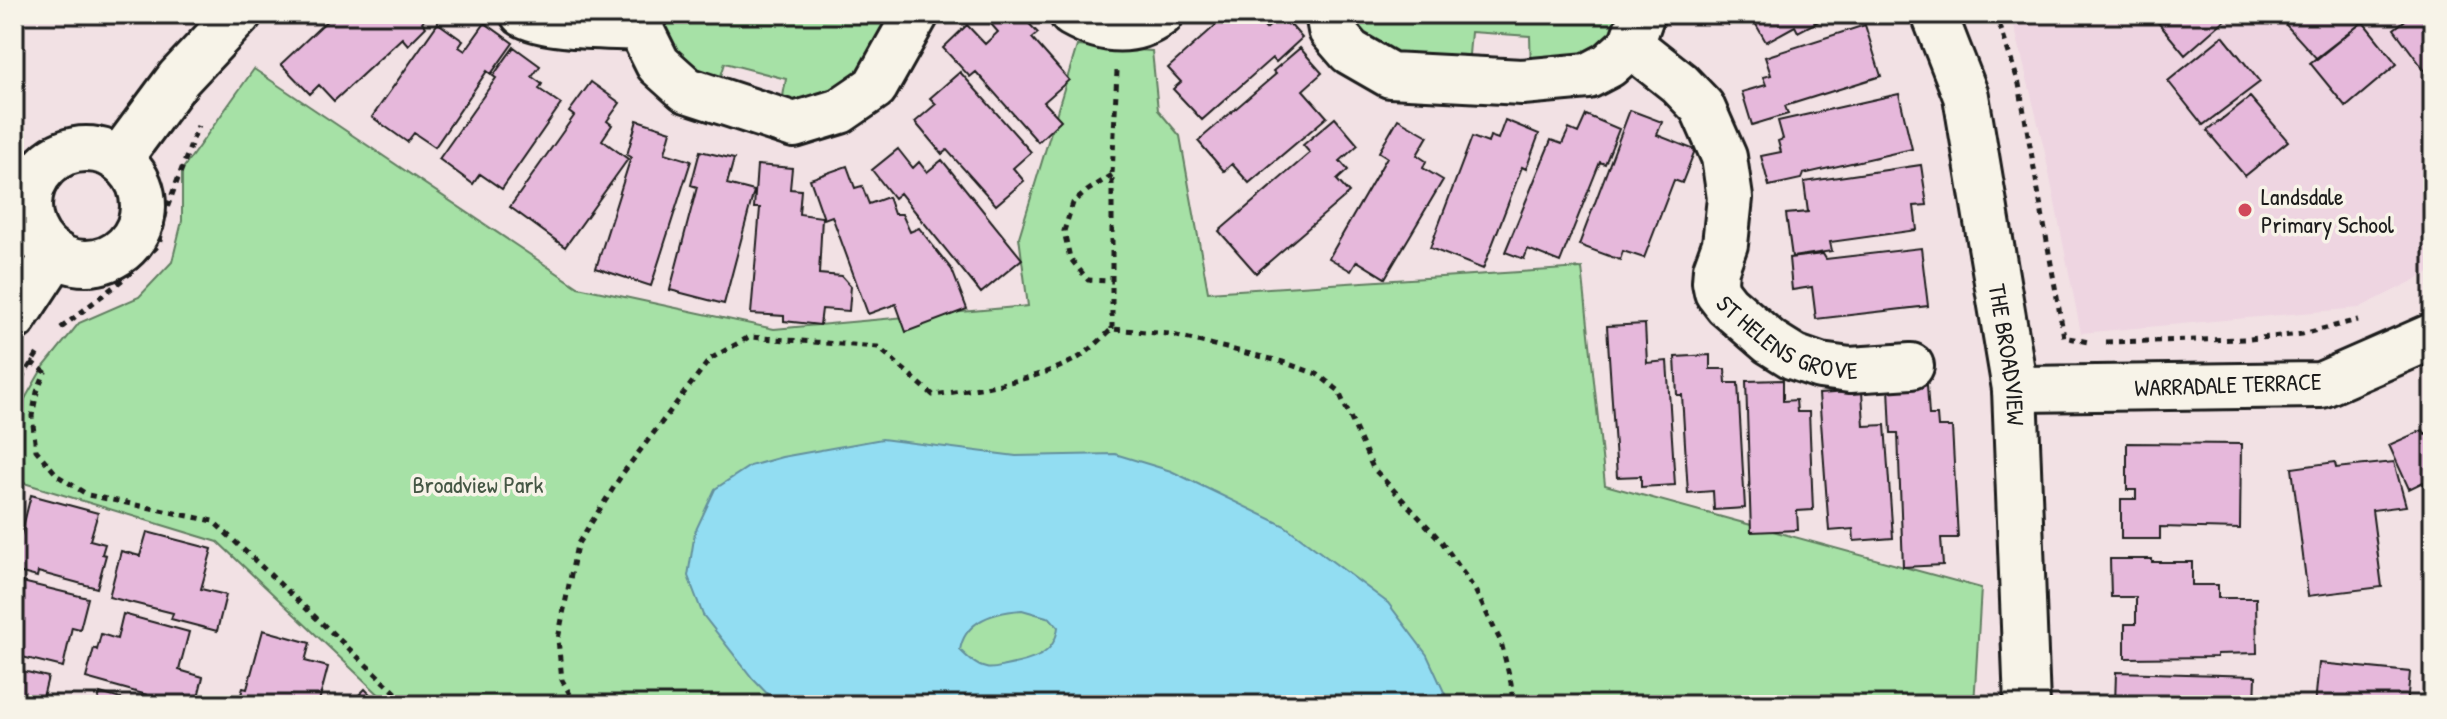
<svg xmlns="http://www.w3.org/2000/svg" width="2447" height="719" font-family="'Patrick Hand',sans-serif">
	<rect width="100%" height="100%" fill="#f2e1e4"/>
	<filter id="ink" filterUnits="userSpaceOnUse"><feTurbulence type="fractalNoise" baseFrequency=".0125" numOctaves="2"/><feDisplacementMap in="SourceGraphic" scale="16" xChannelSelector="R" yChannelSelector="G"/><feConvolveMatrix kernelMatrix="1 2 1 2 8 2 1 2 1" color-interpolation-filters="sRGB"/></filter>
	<g filter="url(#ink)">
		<path fill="#eed5e1" d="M 2009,14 L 2433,14 L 2433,271 L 2359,308 L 2081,333 L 2044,148 L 2015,29 Z"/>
		<path fill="#a6e1a6" stroke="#617e61" stroke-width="2" d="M 673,14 L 909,14 L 871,80 L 781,108 L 786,79 L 725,63 L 717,89 L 683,74 L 663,32 Z
			M 1354,14 L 1632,14 L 1612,52 L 1531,71 L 1530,36 L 1471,32 L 1468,66 L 1428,68 L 1362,38 Z
			M 1077,46 L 1152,51 L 1158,110 L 1180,136 L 1208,292 L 1582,268 L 1605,485 L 1981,588 L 1974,705 L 390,705 L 218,542 L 14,480 L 14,418 L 42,369 L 79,323 L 139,297 L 172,262 L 182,221 L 182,170 L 254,69 L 578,287 L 774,329 L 1028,306 L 1019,237 Z"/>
		<path fill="#92ddf2" stroke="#63909c" stroke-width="2" fill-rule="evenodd" d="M 882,439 L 1016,456 L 1115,454 L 1171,471 L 1285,526 L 1388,603 L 1427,655 L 1450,705 L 778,705 L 753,679 L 703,615 L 688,576 L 695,532 L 715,489 L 750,466 L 782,457 ZM 1022,610 L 1050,618 L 1058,627 C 1055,656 1030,661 1005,666 C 1000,667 992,670 986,668 C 976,666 967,657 960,650 C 965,620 994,612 1022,610 Z"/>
		<path fill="#e6b8db" stroke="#1c1c1c" stroke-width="2" d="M 334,14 L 431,14 L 422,22 L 426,27 L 408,45 L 402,38 L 334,101 L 319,85 L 310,94 L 281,64 Z
			M 1002,14 L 1020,14 L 1038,33 L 1032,38 L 1069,80 L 1044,102 L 1061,120 L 1038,142 L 976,72 L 970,77 L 943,48 L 967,25 L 985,44 L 998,32 L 991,24 Z
			M 1219,14 L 1258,14 L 1255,17 L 1266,29 L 1282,15 L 1302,38 L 1276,62 L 1272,58 L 1202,120 L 1173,89 L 1181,82 L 1168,68 L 1216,25 L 1212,20 Z
			M 1723,14 L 1832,14 L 1798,32 L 1795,26 L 1766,42 L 1750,14 L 1729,25 Z
			M 2151,14 L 2222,14 L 2226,19 L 2185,55 Z
			M 2276,14 L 2372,14 L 2317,59 Z
			M 2413,14 L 2433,14 L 2433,71 L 2428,75 L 2394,29 Z
			M 2363,22 L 2397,64 L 2346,107 L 2310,63 Z
			M 438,23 L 463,41 L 459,47 L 465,51 L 485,23 L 513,43 L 491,74 L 487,71 L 435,147 L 414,133 L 407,142 L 372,117 Z
			M 1865,25 L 1881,76 L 1785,106 L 1788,114 L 1752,125 L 1742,92 L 1766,85 L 1763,77 L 1771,75 L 1765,57 Z
			M 2223,36 L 2260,82 L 2203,125 L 2168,81 Z
			M 514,47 L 540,66 L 532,77 L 542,84 L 539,89 L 561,104 L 502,189 L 480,174 L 473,184 L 439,159 L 496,78 L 493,76 Z
			M 1300,48 L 1322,73 L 1303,90 L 1327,117 L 1249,183 L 1232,164 L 1224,171 L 1198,141 L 1276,74 L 1273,71 Z
			M 960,72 L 1031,152 L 1013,168 L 1024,181 L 996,205 L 947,150 L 942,154 L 915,122 L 936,104 L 930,98 Z
			M 591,82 L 620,103 L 607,121 L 612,125 L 602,140 L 628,159 L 565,247 L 510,207 L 574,116 L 569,112 Z
			M 1899,94 L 1912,149 L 1803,174 L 1801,179 L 1769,186 L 1761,156 L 1781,152 L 1778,141 L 1783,139 L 1778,121 Z
			M 2250,97 L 2288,141 L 2245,176 L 2207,131 Z
			M 1630,110 L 1662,122 L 1657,135 L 1695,150 L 1682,183 L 1674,180 L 1644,258 L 1623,251 L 1620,260 L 1579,245 Z
			M 1586,115 L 1619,129 L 1605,164 L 1600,162 L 1560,262 L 1528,249 L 1524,259 L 1505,252 L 1551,140 L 1562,144 L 1569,129 L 1578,133 Z
			M 1335,118 L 1358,145 L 1340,161 L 1348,170 L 1337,180 L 1349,193 L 1256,273 L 1219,231 L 1310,153 L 1303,145 Z
			M 1398,119 L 1428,136 L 1417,155 L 1426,161 L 1423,168 L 1443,180 L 1385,278 L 1357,261 L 1351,271 L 1329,258 L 1387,157 L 1379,152 Z
			M 637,120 L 671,131 L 665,153 L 691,161 L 651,286 L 596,268 L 631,157 L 627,155 Z
			M 1505,120 L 1539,134 L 1526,169 L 1522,167 L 1483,269 L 1430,248 L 1472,137 L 1488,143 L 1490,136 L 1498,139 Z
			M 898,149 L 913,168 L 919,162 L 927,172 L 942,160 L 1022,259 L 981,293 L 900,193 L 894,198 L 872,170 Z
			M 700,151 L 734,159 L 727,184 L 754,191 L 724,304 L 670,290 L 697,187 L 691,185 Z
			M 757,165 L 792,168 L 790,189 L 801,190 L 799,214 L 822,217 L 819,274 L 842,276 L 851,286 L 849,311 L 822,309 L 820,325 L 784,321 L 784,316 L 751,314 L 760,208 L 754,208 Z
			M 1921,165 L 1927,205 L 1914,206 L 1917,230 L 1830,242 L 1832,251 L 1792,257 L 1786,214 L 1808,212 L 1804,182 Z
			M 847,166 L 855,188 L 862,186 L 869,204 L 888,197 L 894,214 L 902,214 L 910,232 L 919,228 L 952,270 L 967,309 L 906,332 L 896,304 L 868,314 L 832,216 L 824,219 L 810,179 Z
			M 1921,248 L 1928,306 L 1816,319 L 1812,287 L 1792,290 L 1789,258 L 1823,254 L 1826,259 Z
			M 1645,324 L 1647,363 L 1667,361 L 1675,485 L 1641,487 L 1641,476 L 1617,477 L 1607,326 Z
			M 1710,355 L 1710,369 L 1725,369 L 1726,383 L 1738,383 L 1745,508 L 1714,510 L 1713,491 L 1688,493 L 1682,395 L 1677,395 L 1675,357 Z
			M 1783,380 L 1783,401 L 1796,400 L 1797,412 L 1809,412 L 1813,510 L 1797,511 L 1798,530 L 1751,532 L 1746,381 Z
			M 1927,385 L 1929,415 L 1937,415 L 1938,427 L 1952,427 L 1958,538 L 1941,538 L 1943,565 L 1903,567 L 1898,433 L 1891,433 L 1889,387 Z
			M 1862,391 L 1864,426 L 1885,425 L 1893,538 L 1854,541 L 1853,529 L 1829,531 L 1819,394 Z
			M 2423,430 L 2425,434 L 2433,430 L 2433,505 L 2423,482 L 2409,489 L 2389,445 Z
			M 2127,443 L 2241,444 L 2240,529 L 2160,527 L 2160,539 L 2121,539 L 2121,499 L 2136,499 L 2136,490 L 2127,490 Z
			M 2335,462 L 2336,468 L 2394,462 L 2406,506 L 2372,510 L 2382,587 L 2308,596 L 2292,468 Z
			M 31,495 L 98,513 L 90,540 L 105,544 L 102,554 L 106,555 L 97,588 L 38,572 L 37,577 L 14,571 L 14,533 L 21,535 Z
			M 147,532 L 212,549 L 201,589 L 226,595 L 217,631 L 171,619 L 173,613 L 109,597 L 121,551 L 140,556 Z
			M 2110,559 L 2152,559 L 2152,562 L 2192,562 L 2192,585 L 2218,585 L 2218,598 L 2256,598 L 2257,653 L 2217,654 L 2217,657 L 2125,658 L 2125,624 L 2136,624 L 2136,597 L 2111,597 Z
			M 14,580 L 88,598 L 80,629 L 72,627 L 63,667 L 14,655 Z
			M 123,614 L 189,632 L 179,670 L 203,677 L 196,705 L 163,705 L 146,700 L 147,695 L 86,678 L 94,648 L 97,650 L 101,634 L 117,639 Z
			M 263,630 L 310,643 L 305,661 L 328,667 L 318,705 L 238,705 L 243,688 L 247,689 Z
			M 2319,663 L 2410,672 L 2407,705 L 2315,705 Z
			M 14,669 L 48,677 L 41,705 L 14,705 Z
			M 2116,672 L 2256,676 L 2255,705 L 2115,705 Z
			M 365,689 L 380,705 L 349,705 Z
			M 100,693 L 142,705 L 97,705 Z"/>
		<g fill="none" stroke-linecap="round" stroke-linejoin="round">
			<defs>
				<g id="minor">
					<path d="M 523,14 C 547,28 611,26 640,28"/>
					<path d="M 644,14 L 640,28 L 658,64 L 687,90 L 794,125 L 840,111 L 875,87 L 916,14"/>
					<path d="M 1072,14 C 1102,31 1131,36 1161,14"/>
					<path d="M 1328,14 L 1331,30 L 1350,52 L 1390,75 L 1522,82 L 1588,76 L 1609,65 L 1631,45 L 1642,14"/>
					<path id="s1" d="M 1631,45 L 1679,83 L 1702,107 L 1724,157 L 1730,198 L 1725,244 L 1716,269 L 1715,282 L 1717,292 L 1727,305 L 1770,342 L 1794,357 L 1820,366 L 1850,370 L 1911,366"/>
				</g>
				<g id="tertiary">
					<path id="s2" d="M 1934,14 L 1966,96 L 2015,389 L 2027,705"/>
					<circle cx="86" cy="206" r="57"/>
					<path d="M 119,159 L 179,78 L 239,14"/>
					<path d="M 14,318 L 56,254"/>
					<path d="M 2015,389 L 2321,385 L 2433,336"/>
				</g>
			</defs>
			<use href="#minor" stroke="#1c1c1c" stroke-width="50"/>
			<use href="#tertiary" stroke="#1c1c1c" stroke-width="50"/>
			<path stroke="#1c1c1c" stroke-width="5" stroke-dasharray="6 6" stroke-linecap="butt" d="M 1996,14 L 2019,84 L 2064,337 L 2088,342
				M 1112,175 L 1087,191 L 1073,203 L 1064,231 L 1070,258 L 1088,280 L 1113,281
				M 61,328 L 126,277 L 159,245 L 167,208 L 198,126
				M 1112,329 L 1112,175 L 1117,71
				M 2106,342 L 2249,339 L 2302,334 L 2358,320
				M 31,362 L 45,372 L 37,392 L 32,416 L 36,450 L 58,476 L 88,495 L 213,521 L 409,705
				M 14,389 L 38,353
				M 576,705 L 562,680 L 558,639 L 577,545 L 623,473 L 710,359 L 749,337 L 878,347 L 933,395 C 977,389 1048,379 1084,354 C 1094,347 1103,337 1112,329 L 1169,334 L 1283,362 L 1317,374 L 1338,390 L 1373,468 L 1442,542 L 1475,590 L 1501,642 L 1511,683 L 1513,705"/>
			<use href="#minor" stroke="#f7f3e8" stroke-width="44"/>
			<use href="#tertiary" stroke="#f7f3e8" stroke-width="44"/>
		</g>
	</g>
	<circle fill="#d1495b" stroke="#f7f3e8" stroke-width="3" cx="2245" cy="210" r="8"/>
	<g text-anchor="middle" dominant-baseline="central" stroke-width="7" stroke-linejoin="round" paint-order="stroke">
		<g font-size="24" fill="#1c1c1c" stroke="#f7f3e8" text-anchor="start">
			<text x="2261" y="196">Landsdale<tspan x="2261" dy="28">Primary School</tspan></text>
		</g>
		<g font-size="24" fill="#1c1c1c" stroke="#f7f3e8">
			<text stroke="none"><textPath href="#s1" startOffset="374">ST HELENS GROVE</textPath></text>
			<text stroke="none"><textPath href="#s2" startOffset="350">THE BROADVIEW</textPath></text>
			<text transform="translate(2228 384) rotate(-2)">WARRADALE TERRACE</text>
		</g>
		<g font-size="24" fill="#455745" stroke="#f7f3e8">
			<text x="478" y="484">Broadview Park</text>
		</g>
	</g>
	<rect width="2447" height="719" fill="none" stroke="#f7f3e8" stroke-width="48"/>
	<rect x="24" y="24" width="2399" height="671" fill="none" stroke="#1c1c1c" stroke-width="3" filter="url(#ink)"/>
</svg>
